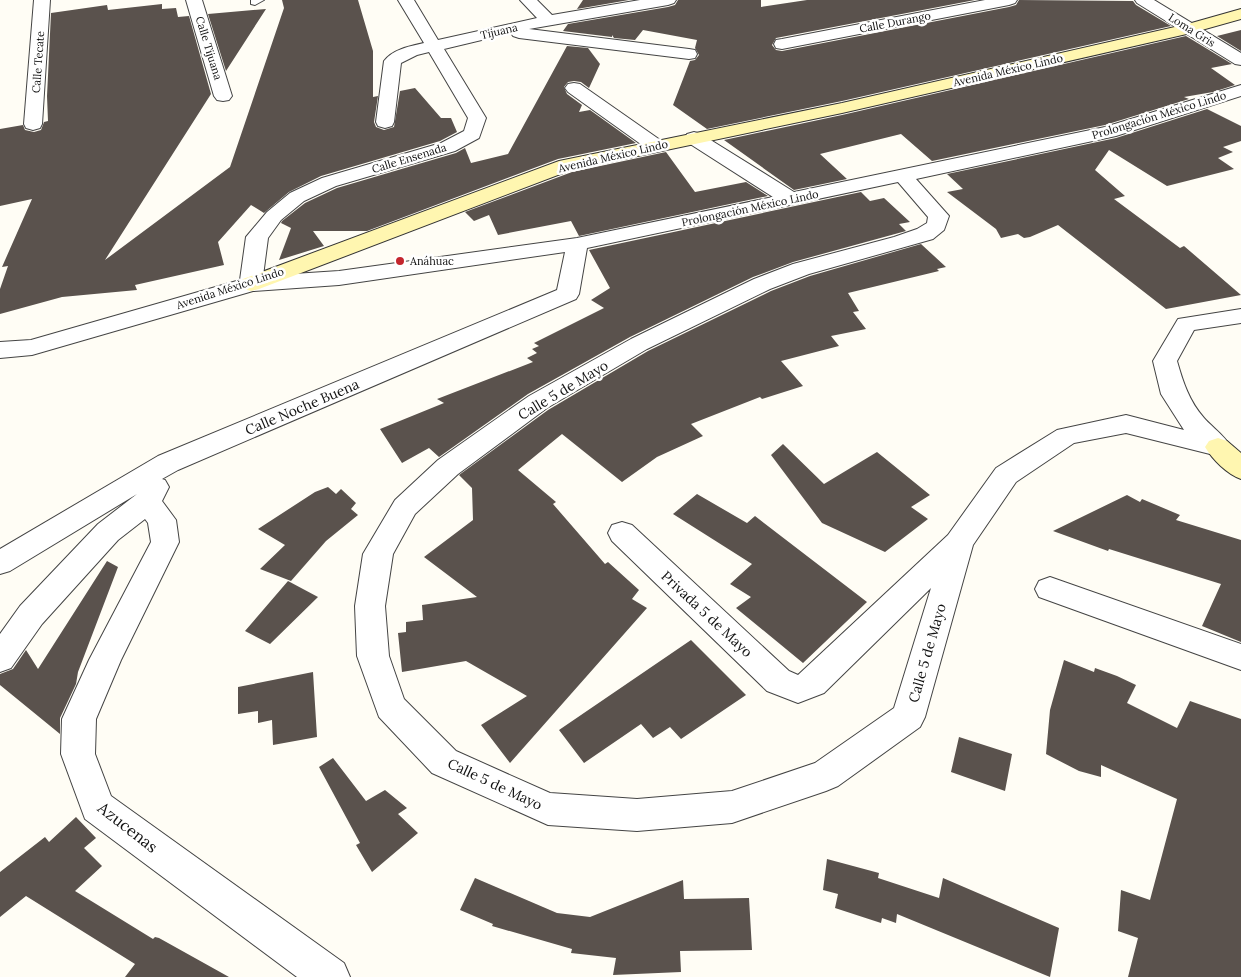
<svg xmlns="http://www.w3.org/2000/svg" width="1241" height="977" font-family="Lora,serif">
	<rect width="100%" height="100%" fill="#fffdf5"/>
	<path fill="#5a524d" d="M 282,0 L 358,0 L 373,51 L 373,97 L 378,96 L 374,122 L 376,127 L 384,130 L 394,127 L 400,91 L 415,88 L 441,118 L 451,118 L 457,132 L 440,141 L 321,176 L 289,192 L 264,213 L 251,205 L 218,242 L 224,265 L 135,285 L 137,290 L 62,297 L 0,314 L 0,289 L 8,266 L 2,267 L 32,199 L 0,206 L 0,129 L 23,125 L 25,130 L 34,132 L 41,130 L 44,122 L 48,121 L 47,96 L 51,13 L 107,5 L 108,10 L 162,4 L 162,9 L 176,8 L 178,17 L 189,16 L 211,94 L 105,260 L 230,167 L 284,8 Z
		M 583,0 L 629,0 L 577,9 Z
		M 678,0 L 761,0 L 761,7 L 807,0 L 975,0 L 776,38 L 772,45 L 776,50 L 782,51 L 1009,7 L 1016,5 L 1019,0 L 1133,1 L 1136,5 L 1171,26 L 842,101 L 707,129 L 673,105 L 690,61 L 695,60 L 699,55 L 695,48 L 697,40 L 643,30 L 635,40 L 614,38 L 612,35 L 612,37 L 563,31 L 568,24 L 668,7 L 675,5 Z
		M 266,9 L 226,71 L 208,14 Z
		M 1241,30 L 1241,51 L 1217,36 Z
		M 1186,36 L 1232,64 L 1211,68 L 1235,85 L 1213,92 L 1184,97 L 1189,99 L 1105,125 L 932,161 L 901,134 L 820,154 L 847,179 L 794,190 L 724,140 L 842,115 Z
		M 567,46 L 588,48 L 600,64 L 589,88 L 581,82 L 574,81 L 568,82 L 564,87 L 567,94 L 582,105 L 579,112 L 590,110 L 636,143 L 558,159 L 367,231 L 313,231 L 324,246 L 279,260 L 291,228 L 281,223 L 282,221 L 305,203 L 337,188 L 456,153 L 465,148 L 471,163 L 508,154 Z
		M 1207,109 L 1241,126 L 1241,141 L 1223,147 L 1233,152 L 1218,158 L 1234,169 L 1167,186 L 1109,150 L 1095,170 L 1125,196 L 1114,199 L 1180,248 L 1184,246 L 1241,295 L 1166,309 L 1058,225 L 1030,237 L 1024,238 L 1018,234 L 1001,238 L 996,229 L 947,192 L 963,189 L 947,174 L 1116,138 Z
		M 666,152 L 695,192 L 746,182 L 768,196 L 579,236 L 571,221 L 498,235 L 489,215 L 474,221 L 465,212 L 572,172 Z
		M 861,192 L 870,201 L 884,198 L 910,222 L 899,224 L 906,231 L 793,262 L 753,277 L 630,337 L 528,394 L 439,457 L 429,448 L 402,463 L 380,429 L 444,403 L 437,399 L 533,362 L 527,358 L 537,353 L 532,349 L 539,346 L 534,343 L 604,308 L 591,300 L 610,288 L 589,250 Z
		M 921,244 L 946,267 L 937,269 L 939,271 L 848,293 L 859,311 L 853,312 L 866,329 L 831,336 L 839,346 L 781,361 L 803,386 L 762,399 L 760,397 L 691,424 L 703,436 L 657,457 L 622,482 L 562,434 L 518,470 L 556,502 L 553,504 L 605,564 L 608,562 L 639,590 L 632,599 L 647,608 L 510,763 L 481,725 L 527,696 L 466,661 L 402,672 L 398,633 L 406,632 L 406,622 L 423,620 L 422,605 L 477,597 L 424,557 L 473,520 L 472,488 L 459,475 L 548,410 L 648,351 L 771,291 L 810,276 Z
		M 783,444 L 824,484 L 877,452 L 930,495 L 911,507 L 928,519 L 885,552 L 822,523 L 771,455 Z
		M 328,487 L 336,494 L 341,489 L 356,503 L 351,509 L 358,515 L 326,541 L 291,581 L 260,569 L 285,545 L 258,529 L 315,492 Z
		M 697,494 L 747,523 L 755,516 L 867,602 L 803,663 L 736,608 L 751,597 L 730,584 L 752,564 L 673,514 Z
		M 1127,495 L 1140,502 L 1142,499 L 1180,515 L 1176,520 L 1241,540 L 1241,642 L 1202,626 L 1221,584 L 1109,549 L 1108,551 L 1053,531 Z
		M 107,561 L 118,567 L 78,672 L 76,684 L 60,718 L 60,734 L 0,685 L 0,674 L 13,669 L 26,650 L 38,669 Z
		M 288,581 L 318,597 L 270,644 L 245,631 Z
		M 691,640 L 746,695 L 681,739 L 670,727 L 653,738 L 641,724 L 584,763 L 559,730 Z
		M 1064,660 L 1094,672 L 1095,668 L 1117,676 L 1136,685 L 1127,703 L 1177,728 L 1190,701 L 1241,719 L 1241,977 L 1128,977 L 1138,938 L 1118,931 L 1121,890 L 1150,900 L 1177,799 L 1101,765 L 1101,777 L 1079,771 L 1046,754 L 1050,710 Z
		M 313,672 L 317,737 L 273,745 L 272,720 L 258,723 L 258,711 L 238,714 L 238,687 Z
		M 959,737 L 1012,754 L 1005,791 L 951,772 Z
		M 333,758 L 366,801 L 385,790 L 407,808 L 398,814 L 418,833 L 372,872 L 356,845 L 360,843 L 319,767 Z
		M 76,817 L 96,838 L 84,848 L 102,866 L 75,891 L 153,939 L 155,937 L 159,938 L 229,977 L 125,977 L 135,964 L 26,896 L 0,917 L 0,872 L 45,837 L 49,842 Z
		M 827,859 L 879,873 L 878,878 L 939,898 L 943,878 L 1059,928 L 1050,977 L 897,914 L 896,923 L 882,918 L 881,923 L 835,908 L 838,894 L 823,890 Z
		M 475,878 L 557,913 L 590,917 L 683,880 L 684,899 L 749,898 L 752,950 L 680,951 L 681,972 L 613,975 L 616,958 L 571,953 L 572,949 L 492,926 L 493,924 L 460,910 Z"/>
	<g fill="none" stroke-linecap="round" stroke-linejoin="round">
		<defs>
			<path id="lane" d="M 251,0 L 264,0 L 255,5 L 251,4 Z"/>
			<path id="street" d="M 34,0 L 50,0 L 42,124 L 40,128 L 33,130 L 26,128 L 24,124 Z
				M 186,0 L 202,0 L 232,96 L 229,100 L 223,101 L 217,100 L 214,96 Z
				M 398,0 L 414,0 L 438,40 L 537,18 L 520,0 L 537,0 L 552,15 L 640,0 L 676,0 L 674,3 L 668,5 L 529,29 L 689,49 L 695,50 L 697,54 L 695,58 L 689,59 L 519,38 L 513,36 L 511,33 L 444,49 L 486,118 L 479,138 L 455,151 L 336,186 L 304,201 L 281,220 L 268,238 L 263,276 L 339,271 L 577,238 L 773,197 L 687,142 L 685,138 L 687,134 L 694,132 L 701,134 L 794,192 L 1105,127 L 1241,85 L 1241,96 L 1116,136 L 916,179 L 949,216 L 944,230 L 933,239 L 809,274 L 770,289 L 647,349 L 547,408 L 458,474 L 415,514 L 393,554 L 385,606 L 389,656 L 404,699 L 456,751 L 550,793 L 637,799 L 732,791 L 815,763 L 894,708 L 931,588 L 824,693 L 798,703 L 767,691 L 612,541 L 608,533 L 612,525 L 622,522 L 632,525 L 789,671 L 798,675 L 948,535 L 996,468 L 1057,430 L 1126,415 L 1184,430 L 1161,394 L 1153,361 L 1178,319 L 1241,309 L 1241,323 L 1194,330 L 1177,361 C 1183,382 1189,401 1204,418 C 1213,428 1224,435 1231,447 L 1227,453 L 1218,456 L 1126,433 L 1074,443 L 1016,482 L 973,545 L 925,717 L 920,727 L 838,786 L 826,791 L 732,823 L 637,831 L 548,825 L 432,773 L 379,717 L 357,656 L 355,606 L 363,554 L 395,500 L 438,460 L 529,396 L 631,339 L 754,279 L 793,264 L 894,237 L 917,229 L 927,223 L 928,217 L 898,182 L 587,248 L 579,294 L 576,299 L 178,470 L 162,479 L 165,480 L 169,487 L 162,501 L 176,520 L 179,542 L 121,660 L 96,719 L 95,754 L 111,796 L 344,963 L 350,977 L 297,977 L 85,819 L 61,754 L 62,719 L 89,660 L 151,542 L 148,523 L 145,519 L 118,540 L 42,624 L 11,668 L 0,672 L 0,634 L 20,606 L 98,524 L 137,494 L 10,571 L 0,574 L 0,549 L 158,456 L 557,290 L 565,252 L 339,285 L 253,291 L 32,355 L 0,358 L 0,342 L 31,340 L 240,280 L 246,237 L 267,212 L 290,193 L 322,178 L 441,143 L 464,131 L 468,118 L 429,52 L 417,55 L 401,63 L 394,122 L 392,126 L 385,128 L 378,126 L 376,122 L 384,61 C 393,49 411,46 424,43 Z
				M 985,0 L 1017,0 L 1015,3 L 1009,5 L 782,49 L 776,48 L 774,44 L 776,40 L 782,39 Z
				M 1135,0 L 1154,0 L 1241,53 L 1241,65 L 1235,64 L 1137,3 Z
				M 574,83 L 580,84 L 663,142 L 666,146 L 663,150 L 656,152 L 649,150 L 568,92 L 565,88 L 568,84 Z
				M 1050,577 L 1241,644 L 1241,670 L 1039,597 L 1035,589 L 1039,581 Z"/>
			<path id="secondary" d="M 1241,9 L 1241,19 L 1191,33 L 842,113 L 571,170 L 259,289 L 251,291 L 243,289 L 240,284 L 243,279 L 559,161 L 842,103 L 1188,24 Z
				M 1218,438 L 1227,441 L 1241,453 L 1241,479 C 1227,474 1213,460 1205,447 L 1209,441 Z"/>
		</defs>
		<use href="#lane" stroke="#444" stroke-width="2"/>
		<use href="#street" stroke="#444" stroke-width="2"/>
		<use href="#secondary" stroke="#333" stroke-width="2"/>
		<use href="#lane" fill="#fff" fill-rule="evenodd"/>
		<use href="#street" fill="#fff" fill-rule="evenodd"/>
		<use href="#secondary" fill="#fff6b0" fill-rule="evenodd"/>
	</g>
	<circle fill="#c4262e" stroke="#fff" stroke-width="2" cx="400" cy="261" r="5"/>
	<g text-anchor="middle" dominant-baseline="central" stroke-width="5" stroke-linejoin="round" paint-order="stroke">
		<g font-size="11" fill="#111" stroke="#fff">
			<text transform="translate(895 22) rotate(-11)">Calle Durango</text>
			<text transform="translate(1192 30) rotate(32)">Loma Gris</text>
			<text transform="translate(499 31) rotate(-13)">Tijuana</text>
			<text transform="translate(209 48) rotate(73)">Calle Tijuana</text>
			<text transform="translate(38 62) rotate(-86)">Calle Tecate</text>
			<text transform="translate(1008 70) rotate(-13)">Avenida México Lindo</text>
			<text transform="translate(1159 115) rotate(-17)">Prolongación México Lindo</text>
			<text transform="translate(613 156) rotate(-13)">Avenida México Lindo</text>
			<text transform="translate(409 158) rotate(-17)">Calle Ensenada</text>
			<text transform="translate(750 208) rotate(-12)">Prolongación México Lindo</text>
			<text transform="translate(230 288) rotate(-18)">Avenida México Lindo</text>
		</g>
		<g font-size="11" fill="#111" stroke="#fff" text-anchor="start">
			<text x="410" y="261">Anáhuac</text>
		</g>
		<g font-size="14" fill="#111" stroke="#fff">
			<text transform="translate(563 390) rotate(-31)">Calle 5 de Mayo</text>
			<text transform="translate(302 407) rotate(-23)">Calle Noche Buena</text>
			<text transform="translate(707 614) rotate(43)">Privada 5 de Mayo</text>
			<text transform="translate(927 653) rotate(-74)">Calle 5 de Mayo</text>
			<text transform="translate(495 784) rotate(25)">Calle 5 de Mayo</text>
		</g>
		<g font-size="16" fill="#111" stroke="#fff">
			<text transform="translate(128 827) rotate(38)">Azucenas</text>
		</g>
	</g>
</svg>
